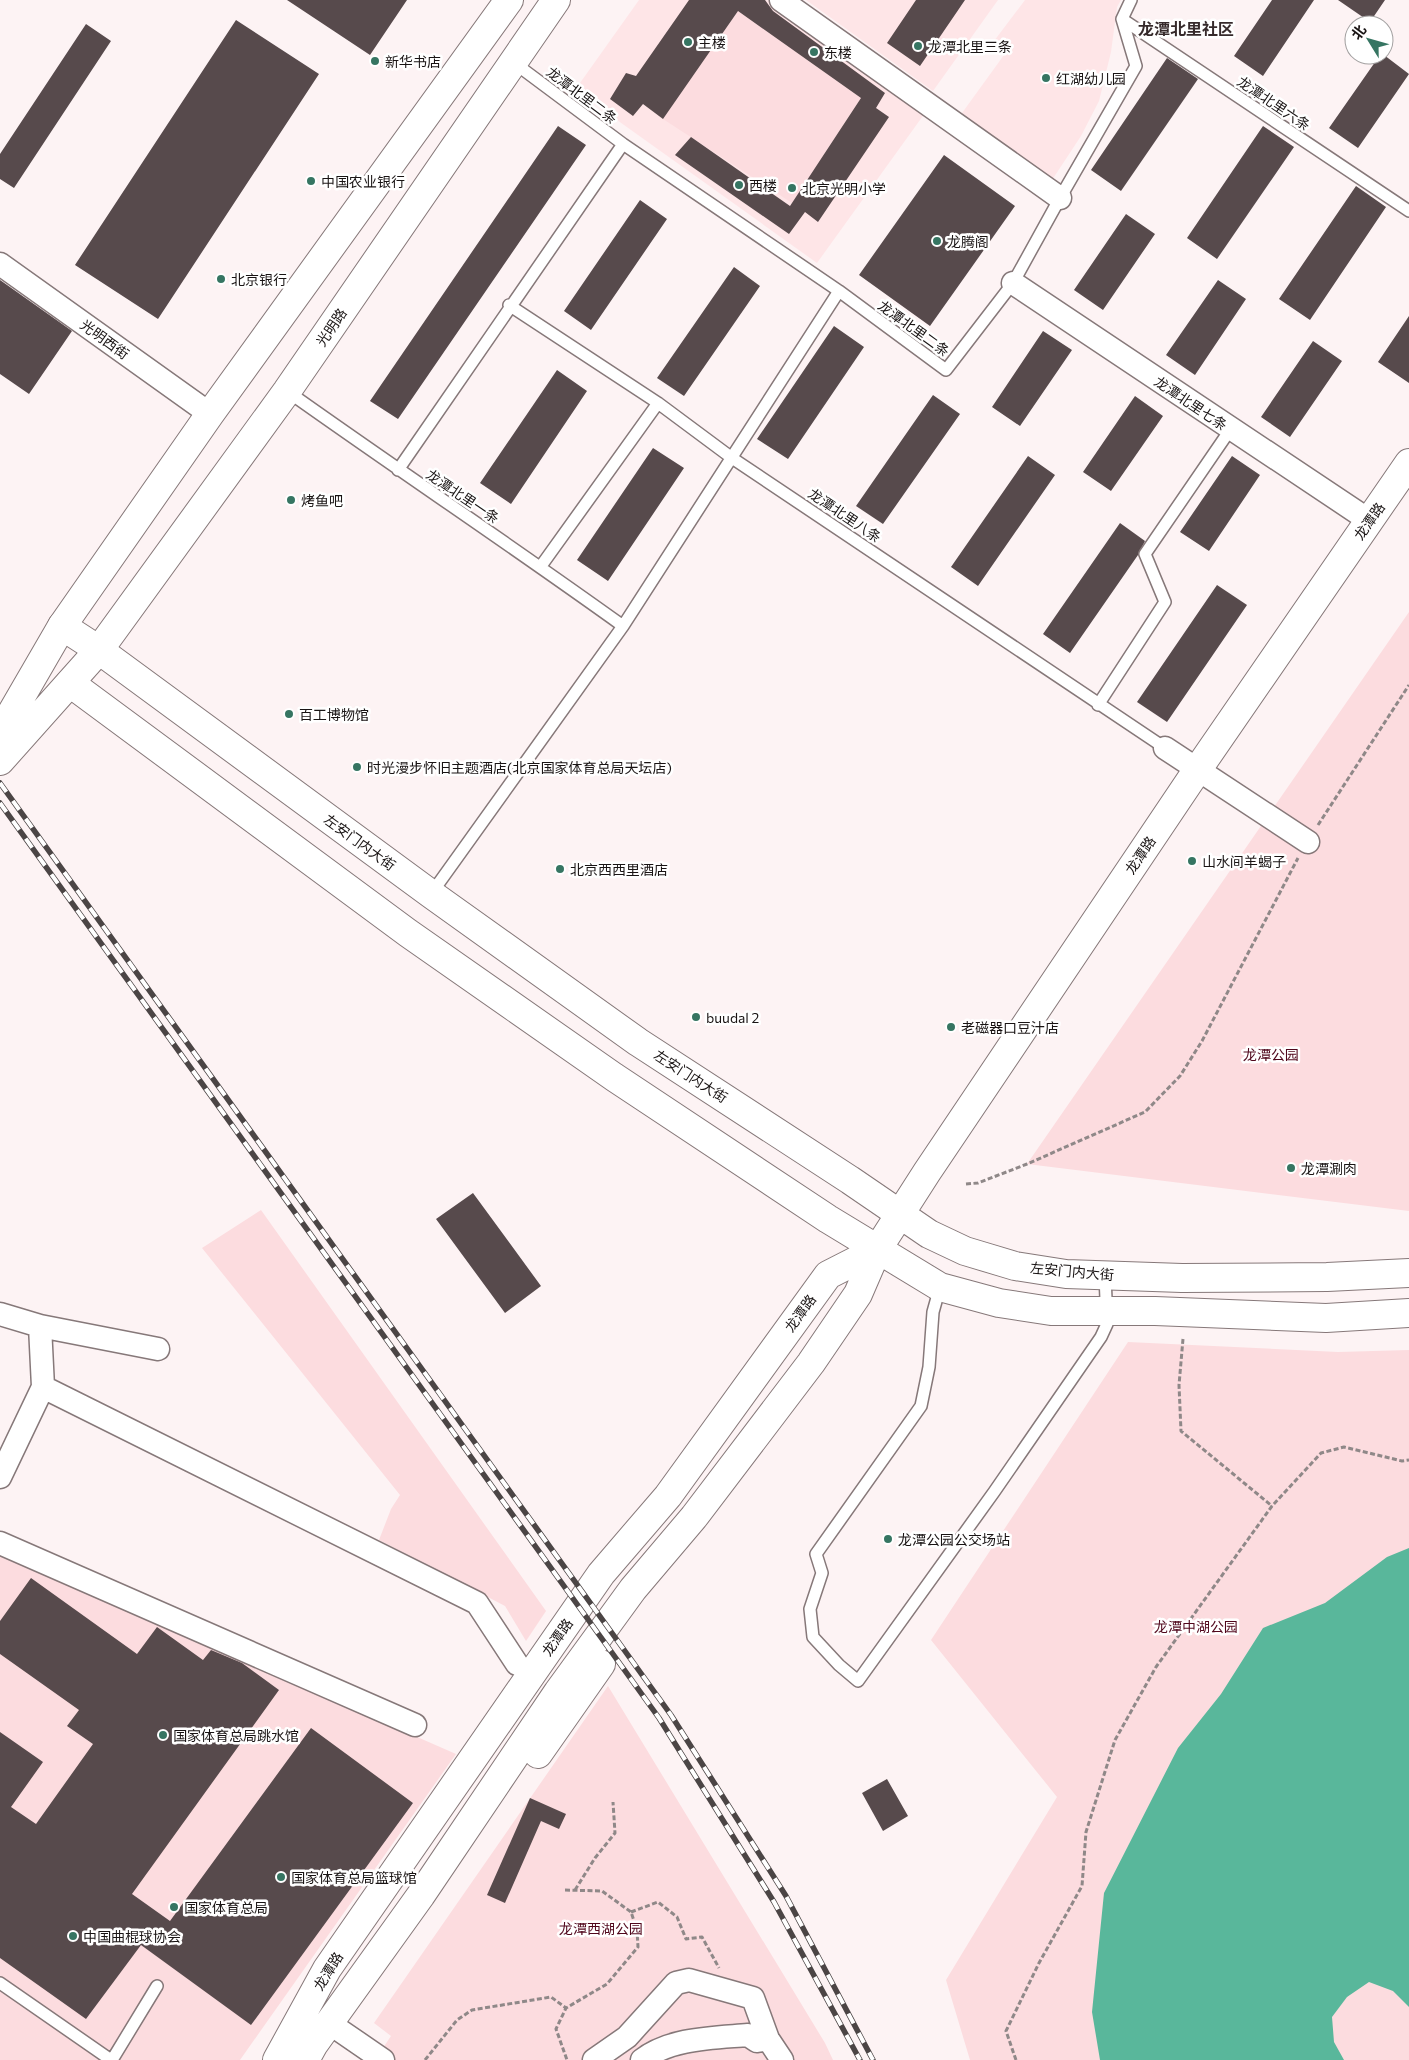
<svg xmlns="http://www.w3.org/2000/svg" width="1409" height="2060" font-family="Commissioner,'Noto Sans SC',sans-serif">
	<rect width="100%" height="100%" fill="#fdf3f4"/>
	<path fill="#fee5e7" d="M 639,0 L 767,0 L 925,113 L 817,263 L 575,90 Z
		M 806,0 L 998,0 L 933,91 Z
		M 1025,0 L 1121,0 L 1117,7 L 1111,52 L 1099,101 L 1081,136 L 1052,180 L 962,113 L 1004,55 L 991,45 Z"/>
	<path fill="#fcdcdf" d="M 738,11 L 861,98 L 792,203 L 663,119 Z
		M 1409,612 L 1409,1211 L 1027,1164 Z
		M 261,1210 L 546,1611 L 526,1641 L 505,1606 L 379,1540 L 391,1509 L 400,1495 L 202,1248 Z
		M 1128,1342 L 1338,1352 L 1409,1350 L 1409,2060 L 970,2060 L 946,1980 L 1057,1797 L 931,1640 Z
		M 0,1554 L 456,1754 L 240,2060 L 0,2060 Z
		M 608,1686 L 825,2043 L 833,2060 L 375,2060 L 391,2036 L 374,2023 Z"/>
	<path fill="#59b79b" d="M 1409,1548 L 1409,2007 L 1393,1991 L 1369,1982 L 1347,1997 L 1332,2017 L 1334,2042 L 1344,2060 L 1100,2060 L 1092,2012 L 1104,1893 L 1178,1748 L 1221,1694 L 1263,1628 L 1325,1603 L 1387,1557 Z"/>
	<path fill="#574a4c" d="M 287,0 L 407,0 L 370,55 Z
		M 689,0 L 765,0 L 773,11 L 885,93 L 876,108 L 889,117 L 818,222 L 805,212 L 789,234 L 675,155 L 691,137 L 790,206 L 861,98 L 738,11 L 663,119 L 643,104 L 633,116 L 610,99 L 626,73 L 636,76 Z
		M 916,0 L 965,0 L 920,66 L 887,43 Z
		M 1272,0 L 1314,0 L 1263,76 L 1234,56 Z
		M 1338,0 L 1385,0 L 1370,22 Z
		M 236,20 L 319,74 L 158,319 L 75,265 Z
		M 86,24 L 111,41 L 14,188 L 0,179 L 0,154 Z
		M 1380,55 L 1384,55 L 1409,74 L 1358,148 L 1329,128 Z
		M 1167,58 L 1198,79 L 1121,191 L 1091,170 Z
		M 558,126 L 586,145 L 398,419 L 370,401 Z
		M 1263,126 L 1294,147 L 1217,259 L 1187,238 Z
		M 944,155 L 1015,206 L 930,326 L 859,275 Z
		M 1356,186 L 1386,207 L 1310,320 L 1279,299 Z
		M 640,200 L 667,219 L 591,330 L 564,311 Z
		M 1126,214 L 1155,234 L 1103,310 L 1074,290 Z
		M 734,267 L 760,286 L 684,396 L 657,378 Z
		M 0,280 L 72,331 L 29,394 L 0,374 Z
		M 1218,280 L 1246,299 L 1195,375 L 1166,355 Z
		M 1409,316 L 1409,383 L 1378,362 Z
		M 834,326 L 864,347 L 788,459 L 757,439 Z
		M 1043,331 L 1072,350 L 1020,426 L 992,407 Z
		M 1313,341 L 1342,361 L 1290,437 L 1261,417 Z
		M 557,370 L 587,391 L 511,504 L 480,483 Z
		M 933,395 L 960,414 L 883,524 L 856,506 Z
		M 1135,396 L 1163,416 L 1111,491 L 1083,472 Z
		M 653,448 L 684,468 L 608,581 L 577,560 Z
		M 1028,456 L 1055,475 L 978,586 L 951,567 Z
		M 1232,456 L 1260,475 L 1209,551 L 1180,532 Z
		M 1120,523 L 1145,541 L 1138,555 L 1070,653 L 1043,634 Z
		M 1217,585 L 1247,605 L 1167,722 L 1137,702 Z
		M 473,1193 L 541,1286 L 505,1313 L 436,1219 Z
		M 31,1578 L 137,1654 L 157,1627 L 203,1660 L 211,1650 L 242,1663 L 279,1690 L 132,1894 L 170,1921 L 311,1728 L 413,1803 L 251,2025 L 141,1945 L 86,2019 L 0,1958 L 0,1732 L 43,1762 L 11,1807 L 36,1824 L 93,1744 L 67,1726 L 79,1710 L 0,1654 L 0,1621 Z
		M 887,1779 L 908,1816 L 883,1831 L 862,1793 Z
		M 530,1798 L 566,1814 L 559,1829 L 541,1821 L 505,1903 L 487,1895 Z"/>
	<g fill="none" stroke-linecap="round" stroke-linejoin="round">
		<defs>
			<path id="service" d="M 1122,19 L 1409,211
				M 513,62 L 623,144 L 839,291 L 946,370 L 1013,283 L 1060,198 L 1136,66 L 1122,19 L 1131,0
				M 509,305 L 658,403 L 732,458 L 1165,748
				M 287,391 C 398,470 512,546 623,626
				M 398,470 L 623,144
				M 541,566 L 658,403
				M 1098,705 L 1165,602 L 1145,554 L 1230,430
				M 431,894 L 623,626 L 839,291
				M 940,1287 L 933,1312 L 929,1367 L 921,1406 L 816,1554 L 822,1573 L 810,1609 L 813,1637 L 839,1665 L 858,1681 L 994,1492 L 1101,1337 L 1107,1324 L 1105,1275
				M 0,1983 L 111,2060
				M 112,2060 L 157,1986"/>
			<path id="minor" d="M 781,0 L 1060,198
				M 0,264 L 210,414
				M 1013,283 L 1370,521
				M 1165,748 L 1308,842
				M 0,1314 L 40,1326 L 158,1349
				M 43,1387 L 477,1603 L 517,1664
				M 0,1477 L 43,1387 L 40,1326
				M 0,1543 L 415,1725
				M 329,2023 L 383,2060
				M 594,2060 L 627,2037 L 676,1983 L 689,1980 L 753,1998 L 768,2039
				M 642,2060 C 670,2038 714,2038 748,2035 L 757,2041 L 768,2039 L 782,2060"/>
			<path id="tertiary" d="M 62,626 L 99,650 L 431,894 L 638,1042 L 850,1180 L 929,1234 L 965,1251 L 1015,1266 L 1066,1274 L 1182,1278 L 1327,1277 L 1409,1273
				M 70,683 L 408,933 L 614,1077 L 828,1219 L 940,1287 L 999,1303 L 1051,1311 L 1155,1311 L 1326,1318 L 1409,1313
				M 538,1754 L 601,1664
				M 277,2060 L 327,1969 L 601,1574 L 668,1496 L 828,1275 L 877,1250
				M 305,2060 L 314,2044 L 421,1895 L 558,1692 L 633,1589 L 694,1517 L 811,1363 L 858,1294 L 877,1250 L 927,1172 L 1198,769 L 1409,463"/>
			<path id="secondary" d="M 0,733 L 62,626 L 210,414 L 509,0
				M 0,761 L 99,650 L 287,391 L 556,0"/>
		</defs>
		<use href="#service" stroke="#867879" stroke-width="14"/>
		<use href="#minor" stroke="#867879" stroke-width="25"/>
		<use href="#tertiary" stroke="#867879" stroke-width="30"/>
		<use href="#secondary" stroke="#867879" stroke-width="30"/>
		<path stroke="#8f8888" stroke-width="3" stroke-dasharray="5 2.5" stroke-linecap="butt" d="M 1318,825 L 1409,685
			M 966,1184 L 978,1183 L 1027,1164 L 1145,1112 L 1180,1076 L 1202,1041 L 1298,858
			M 1183,1339 L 1179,1385 L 1181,1431 L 1272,1506
			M 565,1890 L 602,1891 L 631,1912 L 637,1930 L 638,1947 L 607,1984 L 566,2008 L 556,2029 L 567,2060
			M 575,1890 L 595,1858 L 615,1833 L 613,1802
			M 631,1912 L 658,1902 L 677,1917 L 686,1939 L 702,1937 L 719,1968
			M 425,2060 L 457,2020 L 472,2010 L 551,1997 L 566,2008
			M 1016,2060 L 1006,2031 L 1039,1963 L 1082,1886 L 1086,1832 L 1115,1740 L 1156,1667 L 1272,1506 L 1321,1453 L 1344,1447 L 1402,1461 L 1409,1460"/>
		<use href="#service" stroke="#fff" stroke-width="11"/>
		<use href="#minor" stroke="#fff" stroke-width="22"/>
		<use href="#tertiary" stroke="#fff" stroke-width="28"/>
		<use href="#secondary" stroke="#fff" stroke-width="28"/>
		<defs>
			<path id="rail" d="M 0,783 L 671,1715 L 786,1896 L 873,2060
				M 0,803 L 659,1718 L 774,1902 L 860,2060"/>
		</defs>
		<use href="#rail" stroke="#4b4545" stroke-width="5.5"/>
		<use href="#rail" stroke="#fff" stroke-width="4" stroke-dasharray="11" stroke-linecap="butt"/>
	</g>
	<g fill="#367562" stroke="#fff" stroke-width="2">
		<circle cx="688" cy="42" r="5"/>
		<circle cx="918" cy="46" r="5"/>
		<circle cx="814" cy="52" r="5"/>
		<circle cx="375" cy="61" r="5"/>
		<circle cx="1046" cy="78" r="5"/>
		<circle cx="311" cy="181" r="5"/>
		<circle cx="739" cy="185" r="5"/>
		<circle cx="792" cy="188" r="5"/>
		<circle cx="937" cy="241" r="5"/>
		<circle cx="221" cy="279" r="5"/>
		<circle cx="291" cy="500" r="5"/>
		<circle cx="289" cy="714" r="5"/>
		<circle cx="357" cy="767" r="5"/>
		<circle cx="1192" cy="861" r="5"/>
		<circle cx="560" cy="869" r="5"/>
		<circle cx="696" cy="1017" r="5"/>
		<circle cx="951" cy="1027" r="5"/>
		<circle cx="1291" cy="1168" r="5"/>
		<circle cx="888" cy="1539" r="5"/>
		<circle cx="163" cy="1735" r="5"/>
		<circle cx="281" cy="1877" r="5"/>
		<circle cx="174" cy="1907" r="5"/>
		<circle cx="73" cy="1936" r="5"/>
	</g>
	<g text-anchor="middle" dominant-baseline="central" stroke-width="5" stroke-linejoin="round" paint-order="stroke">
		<g font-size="14" fill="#191414" stroke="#fff" text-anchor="start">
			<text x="698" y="42">主楼</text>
			<text x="928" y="46">龙潭北里三条</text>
			<text x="824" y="52">东楼</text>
			<text x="385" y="61">新华书店</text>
			<text x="1056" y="78">红湖幼儿园</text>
			<text x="321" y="181">中国农业银行</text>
			<text x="749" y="185">西楼</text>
			<text x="802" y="188">北京光明小学</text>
			<text x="947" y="241">龙腾阁</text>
			<text x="231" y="279">北京银行</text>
			<text x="301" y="500">烤鱼吧</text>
			<text x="299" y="714">百工博物馆</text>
			<text x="367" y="767">时光漫步怀旧主题酒店(北京国家体育总局天坛店)</text>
			<text x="1202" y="861">山水间羊蝎子</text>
			<text x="570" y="869">北京西西里酒店</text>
			<text x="706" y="1017">buudal 2</text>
			<text x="961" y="1027">老磁器口豆汁店</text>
			<text x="1301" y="1168">龙潭涮肉</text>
			<text x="898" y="1539">龙潭公园公交场站</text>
			<text x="173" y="1735">国家体育总局跳水馆</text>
			<text x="291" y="1877">国家体育总局篮球馆</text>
			<text x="184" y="1907">国家体育总局</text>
			<text x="83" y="1936">中国曲棍球协会</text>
		</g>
		<g font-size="14" fill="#191414" stroke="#fff">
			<text transform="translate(582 95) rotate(37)">龙潭北里二条</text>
			<text transform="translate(1274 103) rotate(34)">龙潭北里六条</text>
			<text transform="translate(331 327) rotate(-56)">光明路</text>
			<text transform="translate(914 328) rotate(36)">龙潭北里二条</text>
			<text transform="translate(105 339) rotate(36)">光明西街</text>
			<text transform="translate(1191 403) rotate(34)">龙潭北里七条</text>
			<text transform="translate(463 496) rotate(34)">龙潭北里一条</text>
			<text transform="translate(845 515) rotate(34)">龙潭北里八条</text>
			<text transform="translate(1369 521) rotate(-55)">龙潭路</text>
			<text transform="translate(360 842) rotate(36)">左安门内大街</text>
			<text transform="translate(1140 855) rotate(-56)">龙潭路</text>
			<text transform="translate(691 1076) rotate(33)">左安门内大街</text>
			<text transform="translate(1072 1271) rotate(5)">左安门内大街</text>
			<text transform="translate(800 1313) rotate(-54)">龙潭路</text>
			<text transform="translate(557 1637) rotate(-55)">龙潭路</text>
			<text transform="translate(328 1971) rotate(-58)">龙潭路</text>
		</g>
		<g font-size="14" fill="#50071c" stroke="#fff">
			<text x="1271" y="1054">龙潭公园</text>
			<text x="1196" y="1626">龙潭中湖公园</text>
			<text x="601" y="1928">龙潭西湖公园</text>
		</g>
		<g font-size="16" font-weight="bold" fill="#362a2b" stroke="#fff">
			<text x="1186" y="28">龙潭北里社区</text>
		</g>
	</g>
	<g transform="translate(1369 40) rotate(307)"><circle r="24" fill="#ffffff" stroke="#a3a1a1"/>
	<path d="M0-4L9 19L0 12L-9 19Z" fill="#367562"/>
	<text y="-8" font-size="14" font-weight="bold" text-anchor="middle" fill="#191414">北</text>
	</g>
</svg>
